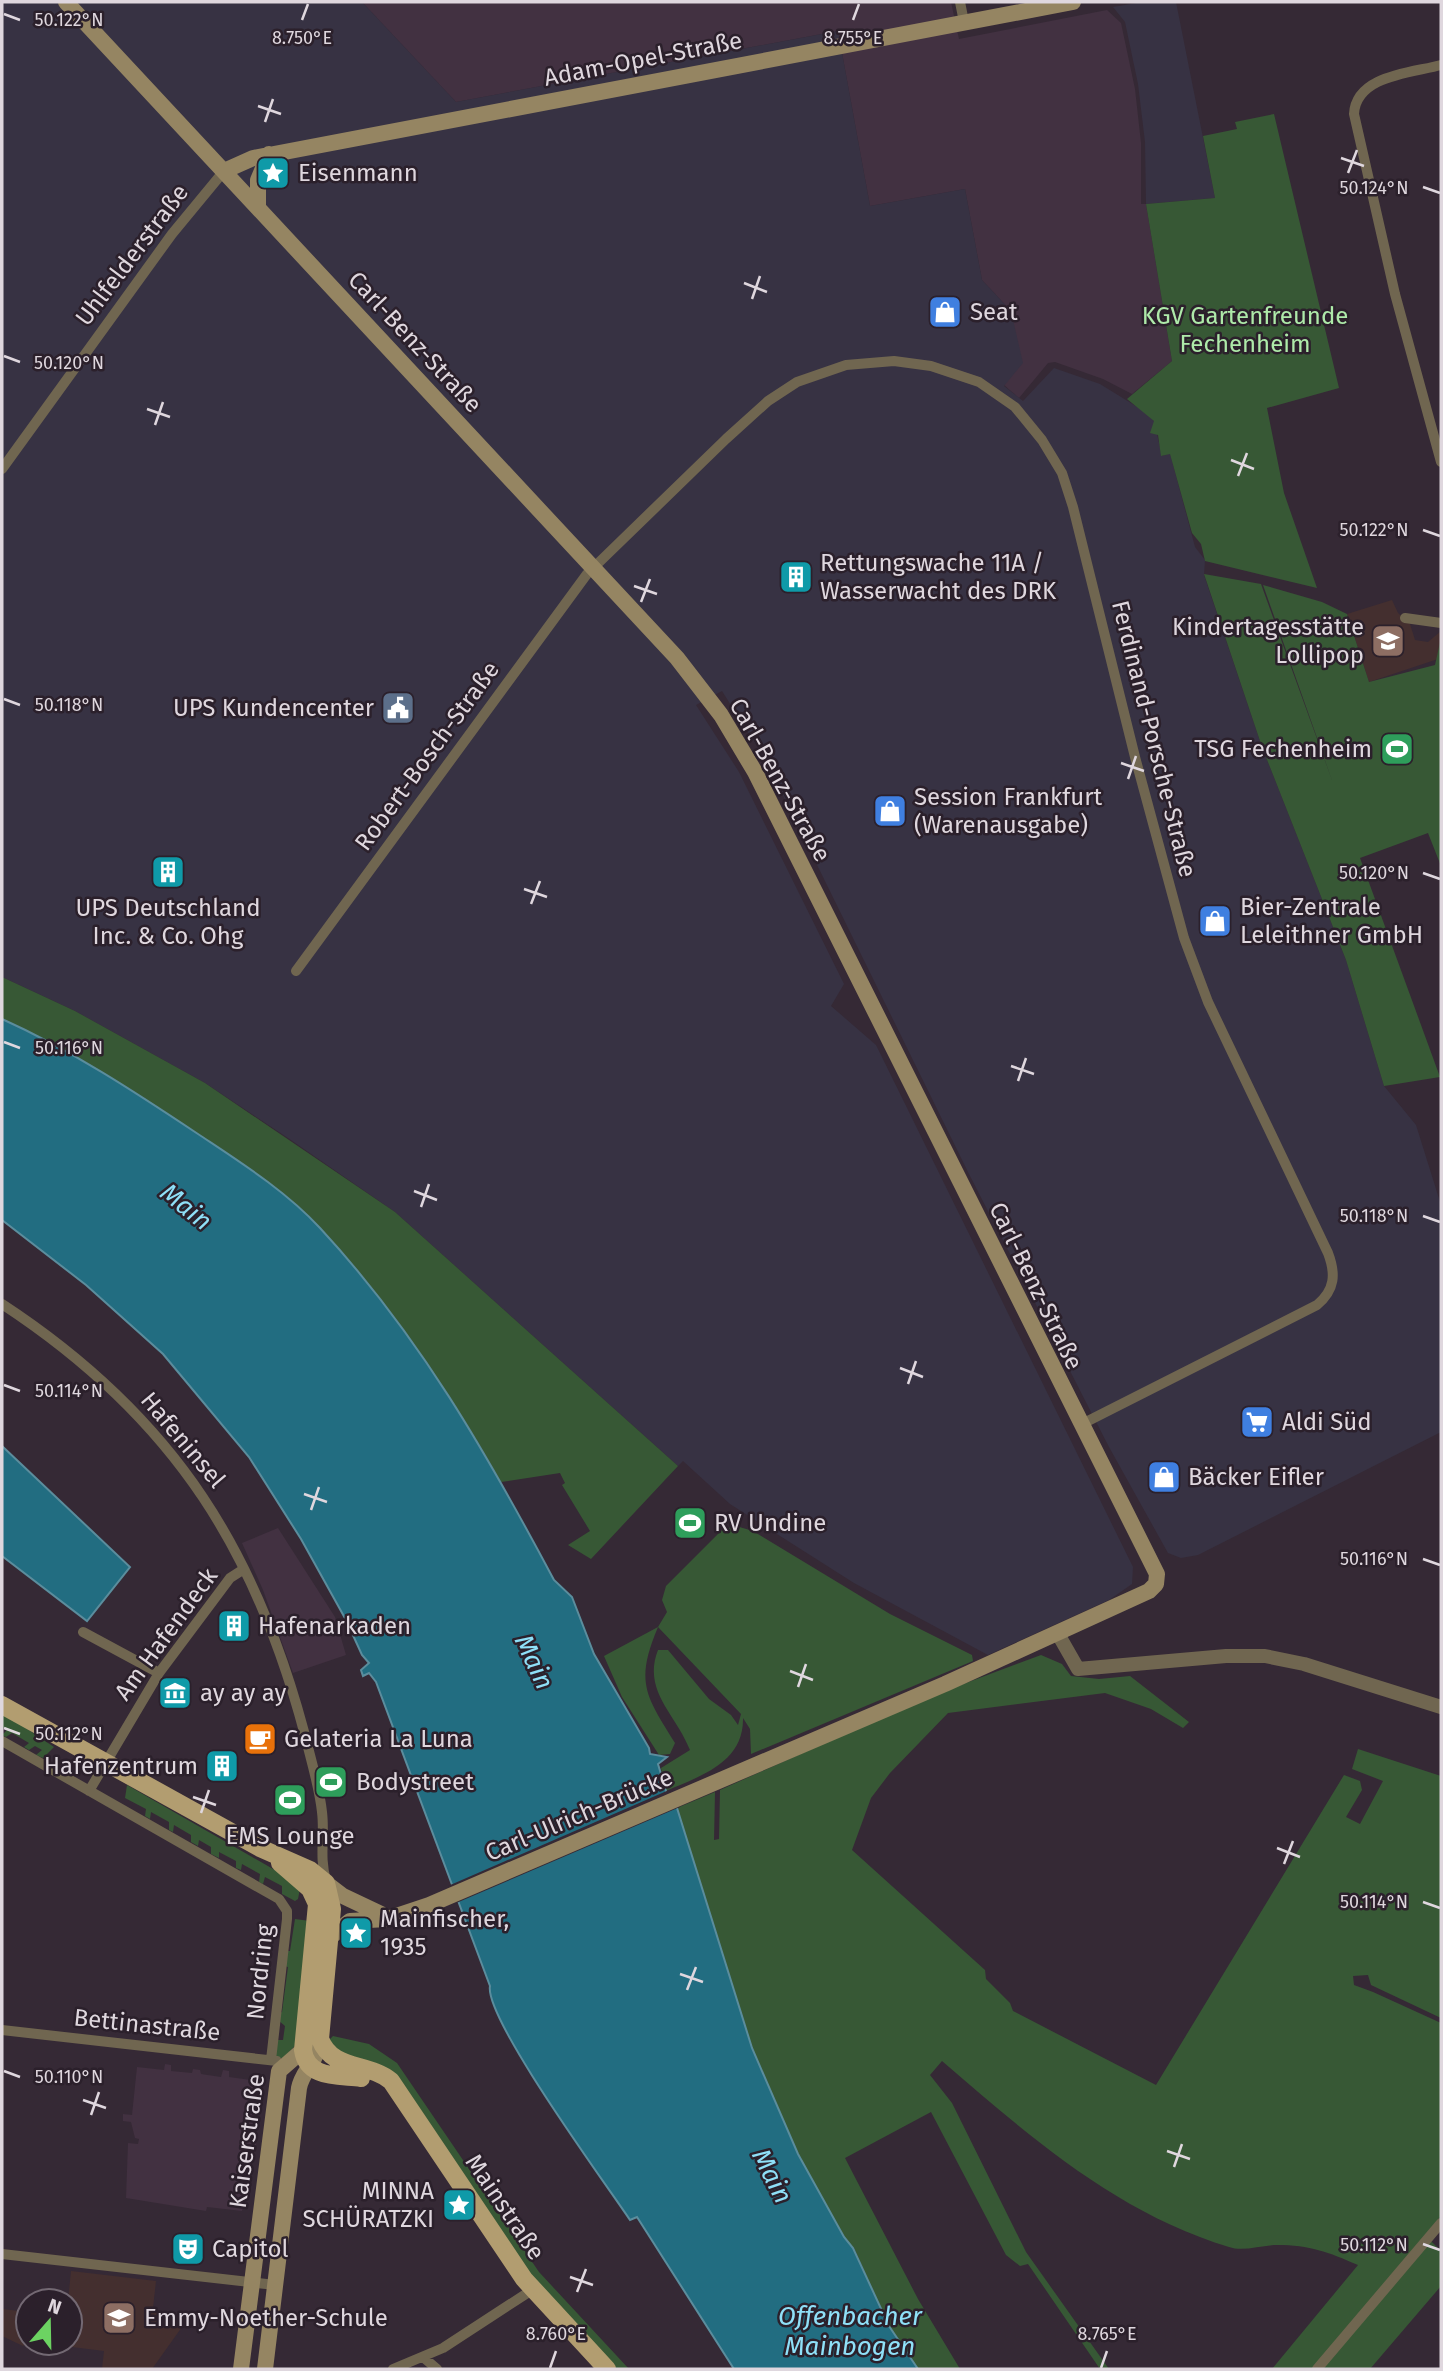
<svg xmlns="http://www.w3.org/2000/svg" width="1443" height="2371" font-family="'Fira Sans',sans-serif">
	<rect width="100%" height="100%" fill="#352935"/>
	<path fill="#423141" d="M 362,2 L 951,2 L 959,39 L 1107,10 L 1121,23 L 1135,89 L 1141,143 L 1141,204 L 1146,204 L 1172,361 L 1132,394 L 1103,379 L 1055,362 L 1048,363 L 1019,398 L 1004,385 L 1011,311 L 982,280 L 965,189 L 870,206 L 838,31 L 456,102 Z
		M 278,1528 L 335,1617 L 346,1655 L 293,1673 L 263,1590 L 242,1543 Z
		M 165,2064 L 171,2065 L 171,2071 L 192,2073 L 193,2069 L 200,2070 L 201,2074 L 221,2077 L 223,2070 L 229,2071 L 229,2077 L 257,2081 L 256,2105 L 250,2113 L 256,2114 L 256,2147 L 248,2179 L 243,2179 L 247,2187 L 242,2211 L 207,2207 L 206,2211 L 126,2198 L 128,2143 L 138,2144 L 139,2139 L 135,2138 L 131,2122 L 123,2121 L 123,2114 L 132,2115 L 137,2067 L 164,2070 Z"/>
	<path fill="#373243" d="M 2,2 L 362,2 L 456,102 L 838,31 L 870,206 L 965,189 L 982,280 L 1011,311 L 1023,363 L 1004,386 L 1023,401 L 1054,368 L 1100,384 L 1147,413 L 1154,421 L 1162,456 L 1170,453 L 1195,547 L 1205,560 L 1204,575 L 1262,747 L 1346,960 L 1384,1086 L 1416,1125 L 1441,1205 L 1441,1432 L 1198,1555 L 1181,1558 L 1168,1553 L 1109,1447 L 969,1174 L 766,761 L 722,691 L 696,705 L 739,772 L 844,984 L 831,1006 L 876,1045 L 1133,1567 L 1132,1584 L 1109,1600 L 988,1655 L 854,1583 L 730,1504 L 683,1461 L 678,1466 L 395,1212 L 288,1138 L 205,1083 L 75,1011 L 2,977 Z
		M 1142,2 L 1176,2 L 1215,198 L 1146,204 L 1145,142 L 1138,84 L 1125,22 L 1113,7 Z"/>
	<path fill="#442f2f" d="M 1392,600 L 1398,613 L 1410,624 L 1415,640 L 1428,642 L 1441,631 L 1441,658 L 1369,682 L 1347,614 Z
		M 71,2271 L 156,2281 L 153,2308 L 182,2327 L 152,2369 L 102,2369 L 104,2351 L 40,2343 L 70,2343 L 68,2301 Z
		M 2,2309 L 28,2312 L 28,2342 L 23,2346 L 2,2336 Z"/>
	<path fill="#375835" d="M 1274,114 L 1339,388 L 1267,408 L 1284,493 L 1317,588 L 1205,561 L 1201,544 L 1192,533 L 1170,454 L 1161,456 L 1158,435 L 1150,433 L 1154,421 L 1127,399 L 1172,361 L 1146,204 L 1215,198 L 1203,136 L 1237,129 L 1235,122 Z
		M 1204,574 L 1261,584 L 1333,783 L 1263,585 L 1322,602 L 1347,614 L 1369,682 L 1435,665 L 1441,638 L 1441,866 L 1428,833 L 1360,858 L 1440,1077 L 1384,1086 L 1346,960 L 1262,747 Z
		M 2,977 L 75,1011 L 205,1083 L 395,1212 L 678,1466 L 591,1559 L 568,1545 L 590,1531 L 562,1485 L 565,1483 L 560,1473 L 501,1482 C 449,1391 392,1305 320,1228 C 300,1206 268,1189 244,1171 C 167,1114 90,1058 2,1019 Z
		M 736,1526 L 753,1531 L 890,1614 L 972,1655 L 973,1661 L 751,1754 L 750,1729 L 743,1718 C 744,1763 700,1776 666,1791 L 661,1768 L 690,1750 C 676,1714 642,1691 658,1650 L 668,1650 L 709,1699 L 731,1715 L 738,1725 L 741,1714 L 658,1627 C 635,1682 645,1695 675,1743 L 670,1754 L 659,1755 L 622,1697 L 604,1656 L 658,1627 L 667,1612 L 662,1600 L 666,1586 L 722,1530 Z
		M 1041,1655 L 1062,1664 L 1071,1676 L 1099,1679 L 1130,1676 L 1189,1722 L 1183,1728 L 1151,1709 L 1105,1693 L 948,1713 L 890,1773 L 871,1798 L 852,1850 L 985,1970 L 986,1979 L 1010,2003 L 1013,2011 L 1156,2085 L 1344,1775 L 1360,1781 L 1362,1790 L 1346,1817 L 1360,1824 L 1383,1781 L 1352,1769 L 1358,1749 L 1441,1776 L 1441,2018 L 1371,1985 L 1368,1975 L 1353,1976 L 1354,1985 L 1373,1992 L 1441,2023 L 1441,2216 L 1314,2369 L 1272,2369 L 1358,2265 C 1328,2252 1310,2245 1277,2245 C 1262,2245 1243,2252 1229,2247 C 1117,2213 1030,2137 942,2061 L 930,2075 L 952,2103 L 1026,2252 L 1109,2369 L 1100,2369 L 1028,2264 L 1020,2266 L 1006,2255 L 931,2112 L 845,2158 L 918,2299 L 960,2369 L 918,2369 L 889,2326 L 854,2248 L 844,2237 L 798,2154 L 752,2048 L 677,1808 L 715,1792 L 714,1840 L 719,1839 L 720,1790 L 926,1698 Z
		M 2,1712 L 54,1747 L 43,1758 L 36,1755 L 42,1750 L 35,1746 L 29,1750 L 24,1747 L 29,1743 L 12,1733 L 6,1737 L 2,1735 L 7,1730 L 2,1727 Z
		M 127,1785 L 280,1873 L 300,1889 L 298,1899 L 295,1901 L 282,1894 L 282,1886 L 265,1877 L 263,1884 L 259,1882 L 260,1874 L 242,1864 L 241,1870 L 236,1868 L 236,1861 L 219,1852 L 219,1858 L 211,1854 L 211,1847 L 199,1840 L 198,1846 L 191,1842 L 191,1835 L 174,1825 L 173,1832 L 169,1830 L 169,1822 L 151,1812 L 150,1819 L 145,1816 L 146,1809 L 125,1798 Z
		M 295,1919 L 310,1921 L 295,2046 L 283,2058 L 274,2058 L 276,2040 L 283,2040 L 285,2026 L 278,2020 L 279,2013 L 282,2012 L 288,1967 L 284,1966 L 286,1951 L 290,1951 Z
		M 333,2036 L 369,2044 L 397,2063 L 539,2272 L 629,2369 L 614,2369 L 530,2278 L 392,2074 L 338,2056 L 327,2042 Z
		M 1430,2240 L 1441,2251 L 1441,2286 L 1370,2369 L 1322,2369 Z"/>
	<path fill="#226d81" stroke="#5b8d9d" stroke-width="2" d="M 2,1019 C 71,1050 135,1092 198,1134 C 240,1162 286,1191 320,1228 C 419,1335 486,1452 554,1580 L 572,1597 L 594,1654 L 649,1748 L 650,1754 L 667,1757 L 658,1764 L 666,1791 L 677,1808 L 752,2048 L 798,2154 L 844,2237 L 853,2248 L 889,2326 L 918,2369 L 734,2369 L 637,2217 L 630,2220 C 606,2184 484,2018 490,1986 L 376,1682 L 369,1673 L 363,1676 L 361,1670 L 369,1663 L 362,1655 L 346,1620 L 301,1539 L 249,1457 L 163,1354 L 86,1285 L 2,1220 Z
		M 2,1446 L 130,1567 L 87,1621 L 2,1556 Z"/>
	<path fill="#352935" d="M 669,1790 L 680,1807 L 454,1904 L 448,1886 Z"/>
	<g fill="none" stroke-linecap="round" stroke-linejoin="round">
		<path stroke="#706650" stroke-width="10" d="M 960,2 L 964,22
			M 1441,65 C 1412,73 1356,75 1354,114 L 1395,294 L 1441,462
			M 2,469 L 172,234 L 224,171
			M 1405,618 L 1441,623
			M 296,971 L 587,574 L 726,439 L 768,401 L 797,382 L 846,365 L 894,361 L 931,366 L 979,382 L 1015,407 L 1042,440 L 1062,473 L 1073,507 L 1135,757 L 1184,938 L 1208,1002 L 1328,1253 C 1336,1274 1335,1290 1317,1305 L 1080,1425
			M 2,1304 C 176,1418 261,1555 310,1755 C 315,1774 320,1793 322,1812 C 325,1836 319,1857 326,1881
			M 83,1632 L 159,1673
			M 2,1741 L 279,1899 L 287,1911 L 287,1919 L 271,2060
			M 89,1791 L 159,1673 L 230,1578 L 244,1569
			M 2,2030 L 277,2061
			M 2,2254 L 275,2285
			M 423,2357 L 437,2369
			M 393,2369 L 443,2348 L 532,2290
			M 1317,2369 L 1441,2223"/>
		<path stroke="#706650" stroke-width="14" d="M 1058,1634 L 1078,1669 L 1226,1656 L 1265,1656 L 1304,1664 L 1441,1707"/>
		<path stroke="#958562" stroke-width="16" d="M 66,2 L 677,658 L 721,715 L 755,772 L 1157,1574 L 1156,1584 L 1149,1591 L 945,1684 L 429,1905 L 387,1919 L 350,1921 L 329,1938
			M 224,171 L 253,158 L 1073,2
			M 258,208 L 258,180 L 269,154
			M 326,1883 L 343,1896 L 381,1914
			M 241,2369 L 279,2071 L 303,2050
			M 265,2369 L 299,2088 C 302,2071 317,2063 320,2039"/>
		<path stroke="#b29d70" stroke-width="18" d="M 2,1705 L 260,1848 L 310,1870 L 326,1883 L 332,1909 L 320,2039 C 332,2071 368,2062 391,2081 L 524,2279 L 607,2369
			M 280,1863 L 310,1889 L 317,1904 L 303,2050 C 307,2079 338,2075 361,2078"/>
	</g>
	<path fill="none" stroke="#dfd7de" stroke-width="2.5" d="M 4,14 L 20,20M 302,20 L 308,4M 853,20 L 859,4M 258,106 L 281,114M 265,122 L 273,99M 1341,158 L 1364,166M 1348,173 L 1357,150M 1423,187 L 1440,193M 744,283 L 767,292M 752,299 L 760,276M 4,356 L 20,362M 147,409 L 170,417M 155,425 L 163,402M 1231,460 L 1254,469M 1238,476 L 1247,453M 1423,530 L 1440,536M 634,586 L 657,594M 641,602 L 650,579M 4,699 L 20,705M 1121,763 L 1144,771M 1128,779 L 1136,756M 1423,873 L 1440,879M 524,889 L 547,897M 531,904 L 540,881M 4,1042 L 20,1048M 1011,1066 L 1034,1074M 1018,1081 L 1026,1058M 414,1191 L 437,1200M 421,1207 L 429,1184M 1423,1216 L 1440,1222M 900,1368 L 923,1377M 908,1384 L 916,1361M 4,1385 L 20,1391M 304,1494 L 327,1502M 311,1510 L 319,1487M 1423,1559 L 1440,1565M 790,1671 L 813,1680M 798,1687 L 806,1664M 4,1728 L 20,1734M 193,1797 L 216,1805M 201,1813 L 209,1790M 1277,1848 L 1300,1857M 1284,1864 L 1293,1841M 1423,1902 L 1440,1908M 680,1974 L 703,1982M 687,1990 L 696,1967M 4,2071 L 20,2077M 83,2100 L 106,2108M 91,2115 L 99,2092M 1167,2151 L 1190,2159M 1174,2167 L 1182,2144M 1423,2244 L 1440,2250M 570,2277 L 593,2285M 577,2292 L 586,2269M 550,2368 L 556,2351M 1101,2368 L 1107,2351"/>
	<defs>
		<symbol id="sight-square" viewBox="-11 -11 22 22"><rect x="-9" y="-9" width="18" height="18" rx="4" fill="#0f9aa8" stroke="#2b202b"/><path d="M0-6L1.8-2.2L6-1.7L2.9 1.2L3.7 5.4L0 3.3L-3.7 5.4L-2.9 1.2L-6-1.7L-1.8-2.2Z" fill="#fff"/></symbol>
		<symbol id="shop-square" viewBox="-11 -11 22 22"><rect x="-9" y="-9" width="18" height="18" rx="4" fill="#3f7fe0" stroke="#2b202b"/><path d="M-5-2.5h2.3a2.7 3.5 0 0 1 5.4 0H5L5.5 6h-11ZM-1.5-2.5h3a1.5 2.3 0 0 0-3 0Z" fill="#fff"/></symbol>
		<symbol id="building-square" viewBox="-11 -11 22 22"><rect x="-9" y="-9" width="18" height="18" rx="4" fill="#0f9aa8" stroke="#2b202b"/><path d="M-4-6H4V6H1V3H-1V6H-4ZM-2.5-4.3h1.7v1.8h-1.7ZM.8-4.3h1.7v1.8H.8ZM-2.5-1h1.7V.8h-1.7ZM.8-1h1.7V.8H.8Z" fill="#fff"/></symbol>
		<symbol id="school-square" viewBox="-11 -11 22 22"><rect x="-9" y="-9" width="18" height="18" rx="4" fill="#8d6e63" stroke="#2b202b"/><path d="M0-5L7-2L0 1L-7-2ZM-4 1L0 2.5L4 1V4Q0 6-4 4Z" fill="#fff"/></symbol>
		<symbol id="civic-square" viewBox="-11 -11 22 22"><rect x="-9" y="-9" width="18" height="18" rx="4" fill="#5c6f8a" stroke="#2b202b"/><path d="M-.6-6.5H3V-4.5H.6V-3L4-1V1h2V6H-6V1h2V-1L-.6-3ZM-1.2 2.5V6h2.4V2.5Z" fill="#fff"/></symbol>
		<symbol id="stadium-square" viewBox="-11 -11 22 22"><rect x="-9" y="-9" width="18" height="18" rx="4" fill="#2e9e5b" stroke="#2b202b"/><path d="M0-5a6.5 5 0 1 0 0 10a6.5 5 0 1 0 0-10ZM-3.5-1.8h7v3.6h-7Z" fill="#fff"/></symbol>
		<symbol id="supermarket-square" viewBox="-11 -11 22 22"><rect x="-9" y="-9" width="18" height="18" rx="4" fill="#3f7fe0" stroke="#2b202b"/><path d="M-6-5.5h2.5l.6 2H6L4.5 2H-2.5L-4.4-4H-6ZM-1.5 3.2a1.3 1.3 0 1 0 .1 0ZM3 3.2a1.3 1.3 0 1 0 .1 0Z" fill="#fff"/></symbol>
		<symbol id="museum-square" viewBox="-11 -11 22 22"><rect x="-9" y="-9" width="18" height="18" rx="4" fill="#0f9aa8" stroke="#2b202b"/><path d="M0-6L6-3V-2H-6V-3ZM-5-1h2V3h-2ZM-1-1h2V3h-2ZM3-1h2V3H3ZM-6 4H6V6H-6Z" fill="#fff"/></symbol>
		<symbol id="cafe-square" viewBox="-11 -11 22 22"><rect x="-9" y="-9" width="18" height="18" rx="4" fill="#e8710a" stroke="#2b202b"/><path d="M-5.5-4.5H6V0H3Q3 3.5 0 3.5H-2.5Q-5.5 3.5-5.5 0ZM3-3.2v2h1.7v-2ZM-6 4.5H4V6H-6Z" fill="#fff"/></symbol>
		<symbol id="theatre-square" viewBox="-11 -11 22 22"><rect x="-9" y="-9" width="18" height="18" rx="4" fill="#0f9aa8" stroke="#2b202b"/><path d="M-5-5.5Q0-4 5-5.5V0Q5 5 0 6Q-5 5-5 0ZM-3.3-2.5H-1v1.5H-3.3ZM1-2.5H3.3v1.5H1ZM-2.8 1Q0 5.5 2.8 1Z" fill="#fff"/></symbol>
	</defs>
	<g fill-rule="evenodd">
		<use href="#sight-square" x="254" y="154" width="38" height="38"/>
		<use href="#shop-square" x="926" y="293" width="38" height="38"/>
		<use href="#building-square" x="777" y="558" width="38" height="38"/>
		<use href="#school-square" x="1369" y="622" width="38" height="38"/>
		<use href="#civic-square" x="379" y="689" width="38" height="38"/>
		<use href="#stadium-square" x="1378" y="730" width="38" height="38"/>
		<use href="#shop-square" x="871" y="792" width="38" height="38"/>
		<use href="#building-square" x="149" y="853" width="38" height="38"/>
		<use href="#shop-square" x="1196" y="902" width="38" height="38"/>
		<use href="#supermarket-square" x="1238" y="1403" width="38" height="38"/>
		<use href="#shop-square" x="1145" y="1458" width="38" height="38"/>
		<use href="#stadium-square" x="671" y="1504" width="38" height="38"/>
		<use href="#building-square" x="215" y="1607" width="38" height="38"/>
		<use href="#museum-square" x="156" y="1674" width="38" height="38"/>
		<use href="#cafe-square" x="241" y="1720" width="38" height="38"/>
		<use href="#building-square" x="203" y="1747" width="38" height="38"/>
		<use href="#stadium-square" x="312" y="1763" width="38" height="38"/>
		<use href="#stadium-square" x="271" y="1781" width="38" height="38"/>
		<use href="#sight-square" x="337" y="1914" width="38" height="38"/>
		<use href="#sight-square" x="440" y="2186" width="38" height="38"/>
		<use href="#theatre-square" x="169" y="2230" width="38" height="38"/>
		<use href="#school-square" x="100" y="2299" width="38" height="38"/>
	</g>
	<g text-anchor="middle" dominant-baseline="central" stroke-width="5" stroke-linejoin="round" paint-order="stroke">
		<g font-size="24" fill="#dfd7de" stroke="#2b202b">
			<text transform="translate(643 59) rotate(-11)">Adam-Opel-Straße</text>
			<text transform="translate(132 255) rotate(-53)">Uhlfelderstraße</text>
			<text transform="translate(415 342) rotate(47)">Carl-Benz-Straße</text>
			<text transform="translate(1154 739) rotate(76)">Ferdinand-Porsche-Straße</text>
			<text transform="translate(427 756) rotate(-54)">Robert-Bosch-Straße</text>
			<text transform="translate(780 780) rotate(61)">Carl-Benz-Straße</text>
			<text transform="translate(1036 1286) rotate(64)">Carl-Benz-Straße</text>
			<text transform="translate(183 1440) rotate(50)">Hafeninsel</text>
			<text transform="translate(166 1634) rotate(-54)">Am Hafendeck</text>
			<text transform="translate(579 1815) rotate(-23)">Carl-Ulrich-Brücke</text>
			<text transform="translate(260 1972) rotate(-84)">Nordring</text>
			<text transform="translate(147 2025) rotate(6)">Bettinastraße</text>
			<text transform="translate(247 2141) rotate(-82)">Kaiserstraße</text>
			<text transform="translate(505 2207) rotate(56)">Mainstraße</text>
		</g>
		<g font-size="24" fill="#dfd7de" stroke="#2b202b" text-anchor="start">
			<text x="298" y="173">Eisenmann</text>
			<text x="970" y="312">Seat</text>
			<text x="820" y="563">Rettungswache 11A /<tspan x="820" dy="28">Wasserwacht des DRK</tspan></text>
			<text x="1364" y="627" text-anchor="end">Kindertagesstätte<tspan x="1364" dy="28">Lollipop</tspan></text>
			<text x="374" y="708" text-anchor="end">UPS Kundencenter</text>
			<text x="1372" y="749" text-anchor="end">TSG Fechenheim</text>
			<text x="914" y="797">Session Frankfurt<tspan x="914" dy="28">(Warenausgabe)</tspan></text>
			<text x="1240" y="907">Bier-Zentrale<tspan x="1240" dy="28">Leleithner GmbH</tspan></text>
			<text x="168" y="908" text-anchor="middle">UPS Deutschland<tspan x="168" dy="28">Inc. &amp; Co. Ohg</tspan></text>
			<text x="1282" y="1422">Aldi Süd</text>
			<text x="1188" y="1477">Bäcker Eifler</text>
			<text x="714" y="1523">RV Undine</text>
			<text x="258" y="1626">Hafenarkaden</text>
			<text x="200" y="1693">ay ay ay</text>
			<text x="284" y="1739">Gelateria La Luna</text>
			<text x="198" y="1766" text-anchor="end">Hafenzentrum</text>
			<text x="356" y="1782">Bodystreet</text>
			<text x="290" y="1836" text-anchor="middle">EMS Lounge</text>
			<text x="380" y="1919">Mainfischer,<tspan x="380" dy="28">1935</tspan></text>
			<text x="434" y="2191" text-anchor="end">MINNA<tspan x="434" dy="28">SCHÜRATZKI</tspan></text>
			<text x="212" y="2249">Capitol</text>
			<text x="144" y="2318">Emmy-Noether-Schule</text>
		</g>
		<g font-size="24" fill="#aeeaa9" stroke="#2b202b">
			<text x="1245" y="316">KGV Gartenfreunde<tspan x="1245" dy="28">Fechenheim</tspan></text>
		</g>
		<g font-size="26" font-style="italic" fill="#8fe0f8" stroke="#2b202b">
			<text transform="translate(186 1207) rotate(39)">Main</text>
			<text transform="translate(534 1662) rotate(65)">Main</text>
			<text transform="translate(772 2176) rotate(63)">Main</text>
			<text x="850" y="2316">Offenbacher<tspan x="850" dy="30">Mainbogen</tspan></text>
		</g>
	</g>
	<g font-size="18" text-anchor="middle" fill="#dfd7de" stroke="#2b202b" stroke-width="5" stroke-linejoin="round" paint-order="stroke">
		<text x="69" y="26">50.122°N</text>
		<text x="302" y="44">8.750°E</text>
		<text x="853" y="44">8.755°E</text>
		<text x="1374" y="194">50.124°N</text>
		<text x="69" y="369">50.120°N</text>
		<text x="1374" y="536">50.122°N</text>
		<text x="69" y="711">50.118°N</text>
		<text x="1374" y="879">50.120°N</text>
		<text x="69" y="1054">50.116°N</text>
		<text x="1374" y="1222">50.118°N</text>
		<text x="69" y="1397">50.114°N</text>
		<text x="1374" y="1565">50.116°N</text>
		<text x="69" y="1740">50.112°N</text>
		<text x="1374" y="1908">50.114°N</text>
		<text x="69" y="2083">50.110°N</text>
		<text x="1374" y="2251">50.112°N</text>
		<text x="556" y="2340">8.760°E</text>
		<text x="1107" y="2340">8.765°E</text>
	</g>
	<rect width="1443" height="2371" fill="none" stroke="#dfd7de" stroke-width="7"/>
	<g transform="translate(49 2322) rotate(20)"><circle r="33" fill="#2b202b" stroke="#736973" stroke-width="2"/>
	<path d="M0-5L12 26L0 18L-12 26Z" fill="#6cd362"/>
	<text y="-10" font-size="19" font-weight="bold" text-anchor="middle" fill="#dfd7de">N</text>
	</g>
</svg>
